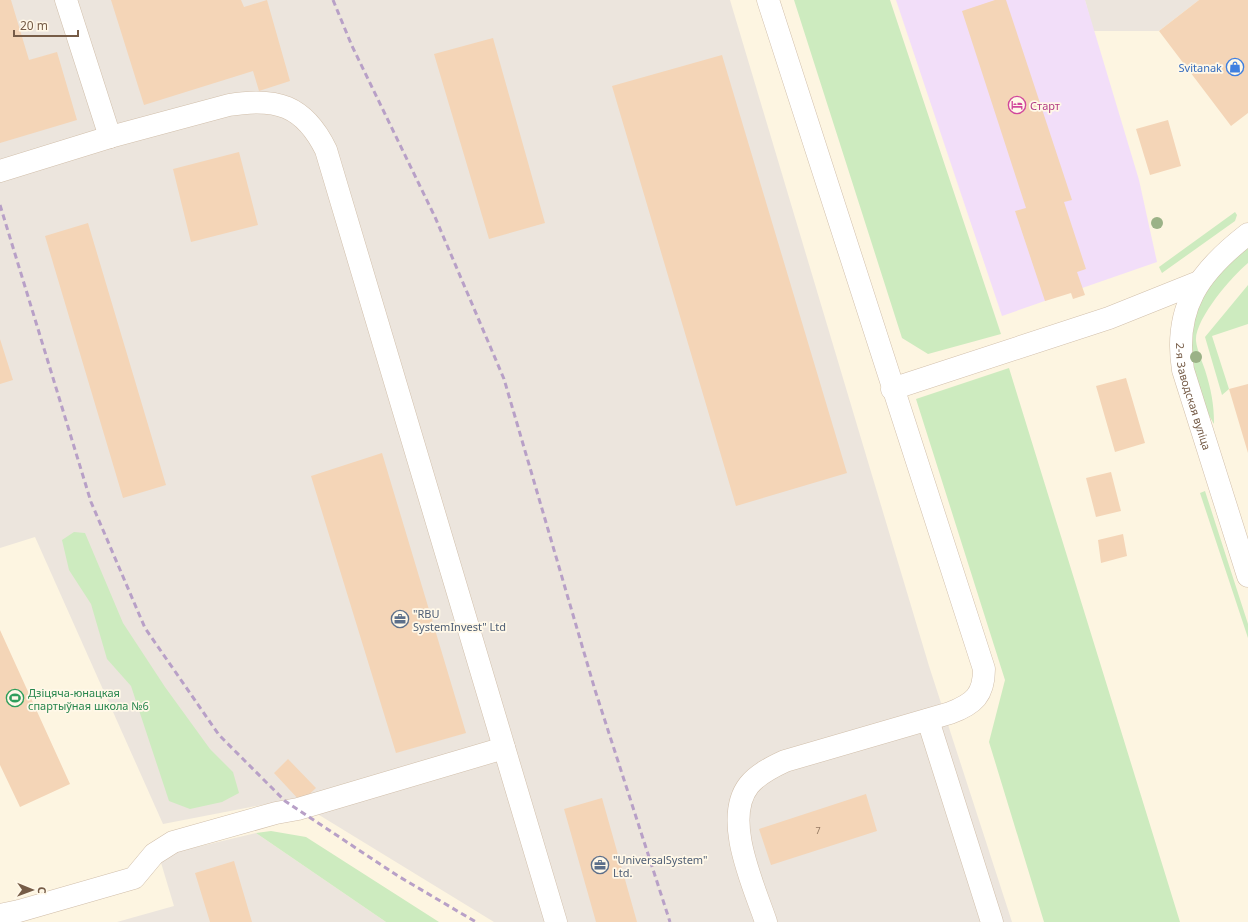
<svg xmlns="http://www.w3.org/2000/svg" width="1248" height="922" font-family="'Noto Sans',sans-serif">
	<rect width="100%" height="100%" fill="#fdf5e1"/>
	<path fill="#ece5dd" d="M 0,0 L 730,0 L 929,666 L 1012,922 L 494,922 L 293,799 L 163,824 L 35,537 L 0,548 Z
		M 1085,0 L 1199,0 L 1159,31 L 1093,31 Z
		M 256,833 L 386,922 L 117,922 L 174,906 L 159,856 Z"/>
	<path fill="#f2def9" d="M 896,0 L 1085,0 L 1139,180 L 1157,262 L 1002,316 Z"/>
	<path fill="#cdebbf" d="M 794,0 L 890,0 L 1001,334 L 928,354 L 902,338 Z
		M 1235,212 L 1237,215 L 1235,221 L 1162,273 L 1159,267 Z
		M 1248,241 L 1248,263 C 1232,276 1194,320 1196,341 C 1197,350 1202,361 1205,370 C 1211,389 1214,404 1214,424 L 1192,387 L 1186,331 L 1204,286 Z
		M 1248,285 L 1248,324 L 1212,336 L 1229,389 L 1222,395 L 1205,337 Z
		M 1009,368 L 1180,922 L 1044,922 L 989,742 L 1005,680 L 916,399 Z
		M 1205,491 L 1248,624 L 1248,638 L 1200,493 Z
		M 74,532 L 85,533 L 123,623 L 165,687 L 210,749 L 233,772 L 239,793 L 222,802 L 190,809 L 169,801 L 131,686 L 107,659 L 91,604 L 69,570 L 62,540 Z
		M 271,831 L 306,837 L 439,922 L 386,922 L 256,833 Z"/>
	<path fill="#f4d5b7" d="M 0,0 L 11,0 L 29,60 L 57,52 L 77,120 L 0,143 Z
		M 111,0 L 241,0 L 244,7 L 267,0 L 290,81 L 259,91 L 253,71 L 144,105 Z
		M 995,0 L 1006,0 L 1072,200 L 1064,202 L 1086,269 L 1077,272 L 1085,295 L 1073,299 L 1071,293 L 1045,301 L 1015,211 L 1026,208 L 962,11 Z
		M 1199,0 L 1248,0 L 1248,113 L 1231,126 L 1159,31 Z
		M 493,38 L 545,223 L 489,239 L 434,54 Z
		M 722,55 L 847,473 L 736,506 L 612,86 Z
		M 1168,120 L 1181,166 L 1150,175 L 1136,129 Z
		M 239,152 L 258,225 L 191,242 L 173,169 Z
		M 88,223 L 166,485 L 123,498 L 45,236 Z
		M 0,339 L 13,380 L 0,384 Z
		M 1126,378 L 1145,443 L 1115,452 L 1096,386 Z
		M 1248,384 L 1248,453 L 1229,389 Z
		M 382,453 L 466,733 L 396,753 L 311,476 Z
		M 1111,472 L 1121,511 L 1096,517 L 1086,478 Z
		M 1123,534 L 1127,556 L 1101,563 L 1098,540 Z
		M 0,630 L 70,784 L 20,807 L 0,765 Z
		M 288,759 L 316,788 L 301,802 L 274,773 Z
		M 866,794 L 877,831 L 771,865 L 759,829 Z
		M 602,798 L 637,922 L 596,922 L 564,809 Z
		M 234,861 L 252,922 L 210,922 L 195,873 Z"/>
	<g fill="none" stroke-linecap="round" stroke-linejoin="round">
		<defs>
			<g id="minor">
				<path d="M 66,0 L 110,137"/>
				<path d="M 0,171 L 110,137 L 229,105 C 276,97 304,105 326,150 L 556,922"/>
				<path id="s1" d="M 1248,234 C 1200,271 1173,307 1183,370 L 1248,576"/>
				<path d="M 892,389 L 1109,318 L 1199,282"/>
				<path d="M 928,720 L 992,922"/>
				<path d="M 0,915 L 19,911 L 134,878 L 154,854 L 173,842 L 276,813 L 298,809 L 504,748"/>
				<path d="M 766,922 C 754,886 722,819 749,785 C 758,774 772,767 785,761 L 950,713 C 974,704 984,695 984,669 L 768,0"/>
			</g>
		</defs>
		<use href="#minor" stroke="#d1bfab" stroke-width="23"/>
		<use href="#minor" stroke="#fff" stroke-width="22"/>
		<path stroke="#b8a0c7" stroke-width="3" stroke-dasharray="6 4" stroke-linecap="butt" d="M 333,0 L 352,46 L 435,217 L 504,379 L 595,690 L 670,922
			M 0,205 L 91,502 L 145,628 L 219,735 L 285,801 L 398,876 L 476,922"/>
	</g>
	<g fill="#9bb287">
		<circle cx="1157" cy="223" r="6"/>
		<circle cx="1196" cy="357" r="6"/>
	</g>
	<defs>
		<symbol id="shop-ring" viewBox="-11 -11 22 22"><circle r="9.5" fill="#fff8e8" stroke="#3f7fe0" stroke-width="1.5"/><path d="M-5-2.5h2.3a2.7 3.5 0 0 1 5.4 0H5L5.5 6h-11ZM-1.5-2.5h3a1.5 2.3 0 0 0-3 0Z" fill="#3f7fe0"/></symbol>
		<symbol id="hotel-ring" viewBox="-11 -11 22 22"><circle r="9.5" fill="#fff8e8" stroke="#d1479c" stroke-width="1.5"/><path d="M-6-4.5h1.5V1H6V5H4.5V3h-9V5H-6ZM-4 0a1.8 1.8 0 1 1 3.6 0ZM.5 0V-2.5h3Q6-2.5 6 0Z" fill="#d1479c"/></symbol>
		<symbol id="office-ring" viewBox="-11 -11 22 22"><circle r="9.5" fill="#fff8e8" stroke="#5c6f8a" stroke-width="1.5"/><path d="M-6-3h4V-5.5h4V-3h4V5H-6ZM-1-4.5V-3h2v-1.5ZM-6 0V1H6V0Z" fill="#5c6f8a"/></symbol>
		<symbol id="stadium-ring" viewBox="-11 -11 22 22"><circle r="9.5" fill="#fff8e8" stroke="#2e9e5b" stroke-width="1.5"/><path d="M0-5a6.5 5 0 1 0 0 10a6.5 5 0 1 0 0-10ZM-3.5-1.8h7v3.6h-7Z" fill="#2e9e5b"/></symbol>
	</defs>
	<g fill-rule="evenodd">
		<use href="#shop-ring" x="1225" y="57" width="20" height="20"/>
		<use href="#hotel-ring" x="1007" y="95" width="20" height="20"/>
		<use href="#office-ring" x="390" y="609" width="20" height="20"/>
		<use href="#stadium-ring" x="5" y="688" width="20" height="20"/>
		<use href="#office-ring" x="590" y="855" width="20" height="20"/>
	</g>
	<g text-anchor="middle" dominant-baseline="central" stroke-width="3.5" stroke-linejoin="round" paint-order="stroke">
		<g font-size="9" fill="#967a63">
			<text x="818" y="830">7</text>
		</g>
		<g font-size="11" fill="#366cbe" stroke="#fff8e8" text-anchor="end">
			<text x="1222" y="67">Svitanak</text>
		</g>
		<g font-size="11" fill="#b23c85" stroke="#fff8e8" text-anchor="start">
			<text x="1030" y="105">Старт</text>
		</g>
		<g font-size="11" fill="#765c47" stroke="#fff8e8">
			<text stroke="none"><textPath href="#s1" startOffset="188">2-я Заводская вуліца</textPath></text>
		</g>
		<g font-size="11" fill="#4e5e75" stroke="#fff8e8" text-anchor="start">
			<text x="413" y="613">"RBU<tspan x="413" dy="13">SystemInvest" Ltd</tspan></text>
			<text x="613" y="859">"UniversalSystem"<tspan x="613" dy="13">Ltd.</tspan></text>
		</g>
		<g font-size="11" fill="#27864d" stroke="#fff8e8" text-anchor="start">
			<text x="28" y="692">Дзіцяча-юнацкая<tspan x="28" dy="13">спартыўная школа №6</tspan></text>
		</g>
	</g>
	<g transform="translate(32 890) rotate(91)" stroke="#fff8e8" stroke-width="3" paint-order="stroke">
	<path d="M0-3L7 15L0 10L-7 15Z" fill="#765c47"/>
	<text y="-6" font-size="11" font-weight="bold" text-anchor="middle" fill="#765c47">С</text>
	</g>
	<path d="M14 30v6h64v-6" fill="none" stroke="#765c47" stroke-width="2"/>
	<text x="20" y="30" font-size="12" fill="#765c47" stroke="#fff8e8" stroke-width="3" paint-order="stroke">20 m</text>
</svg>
